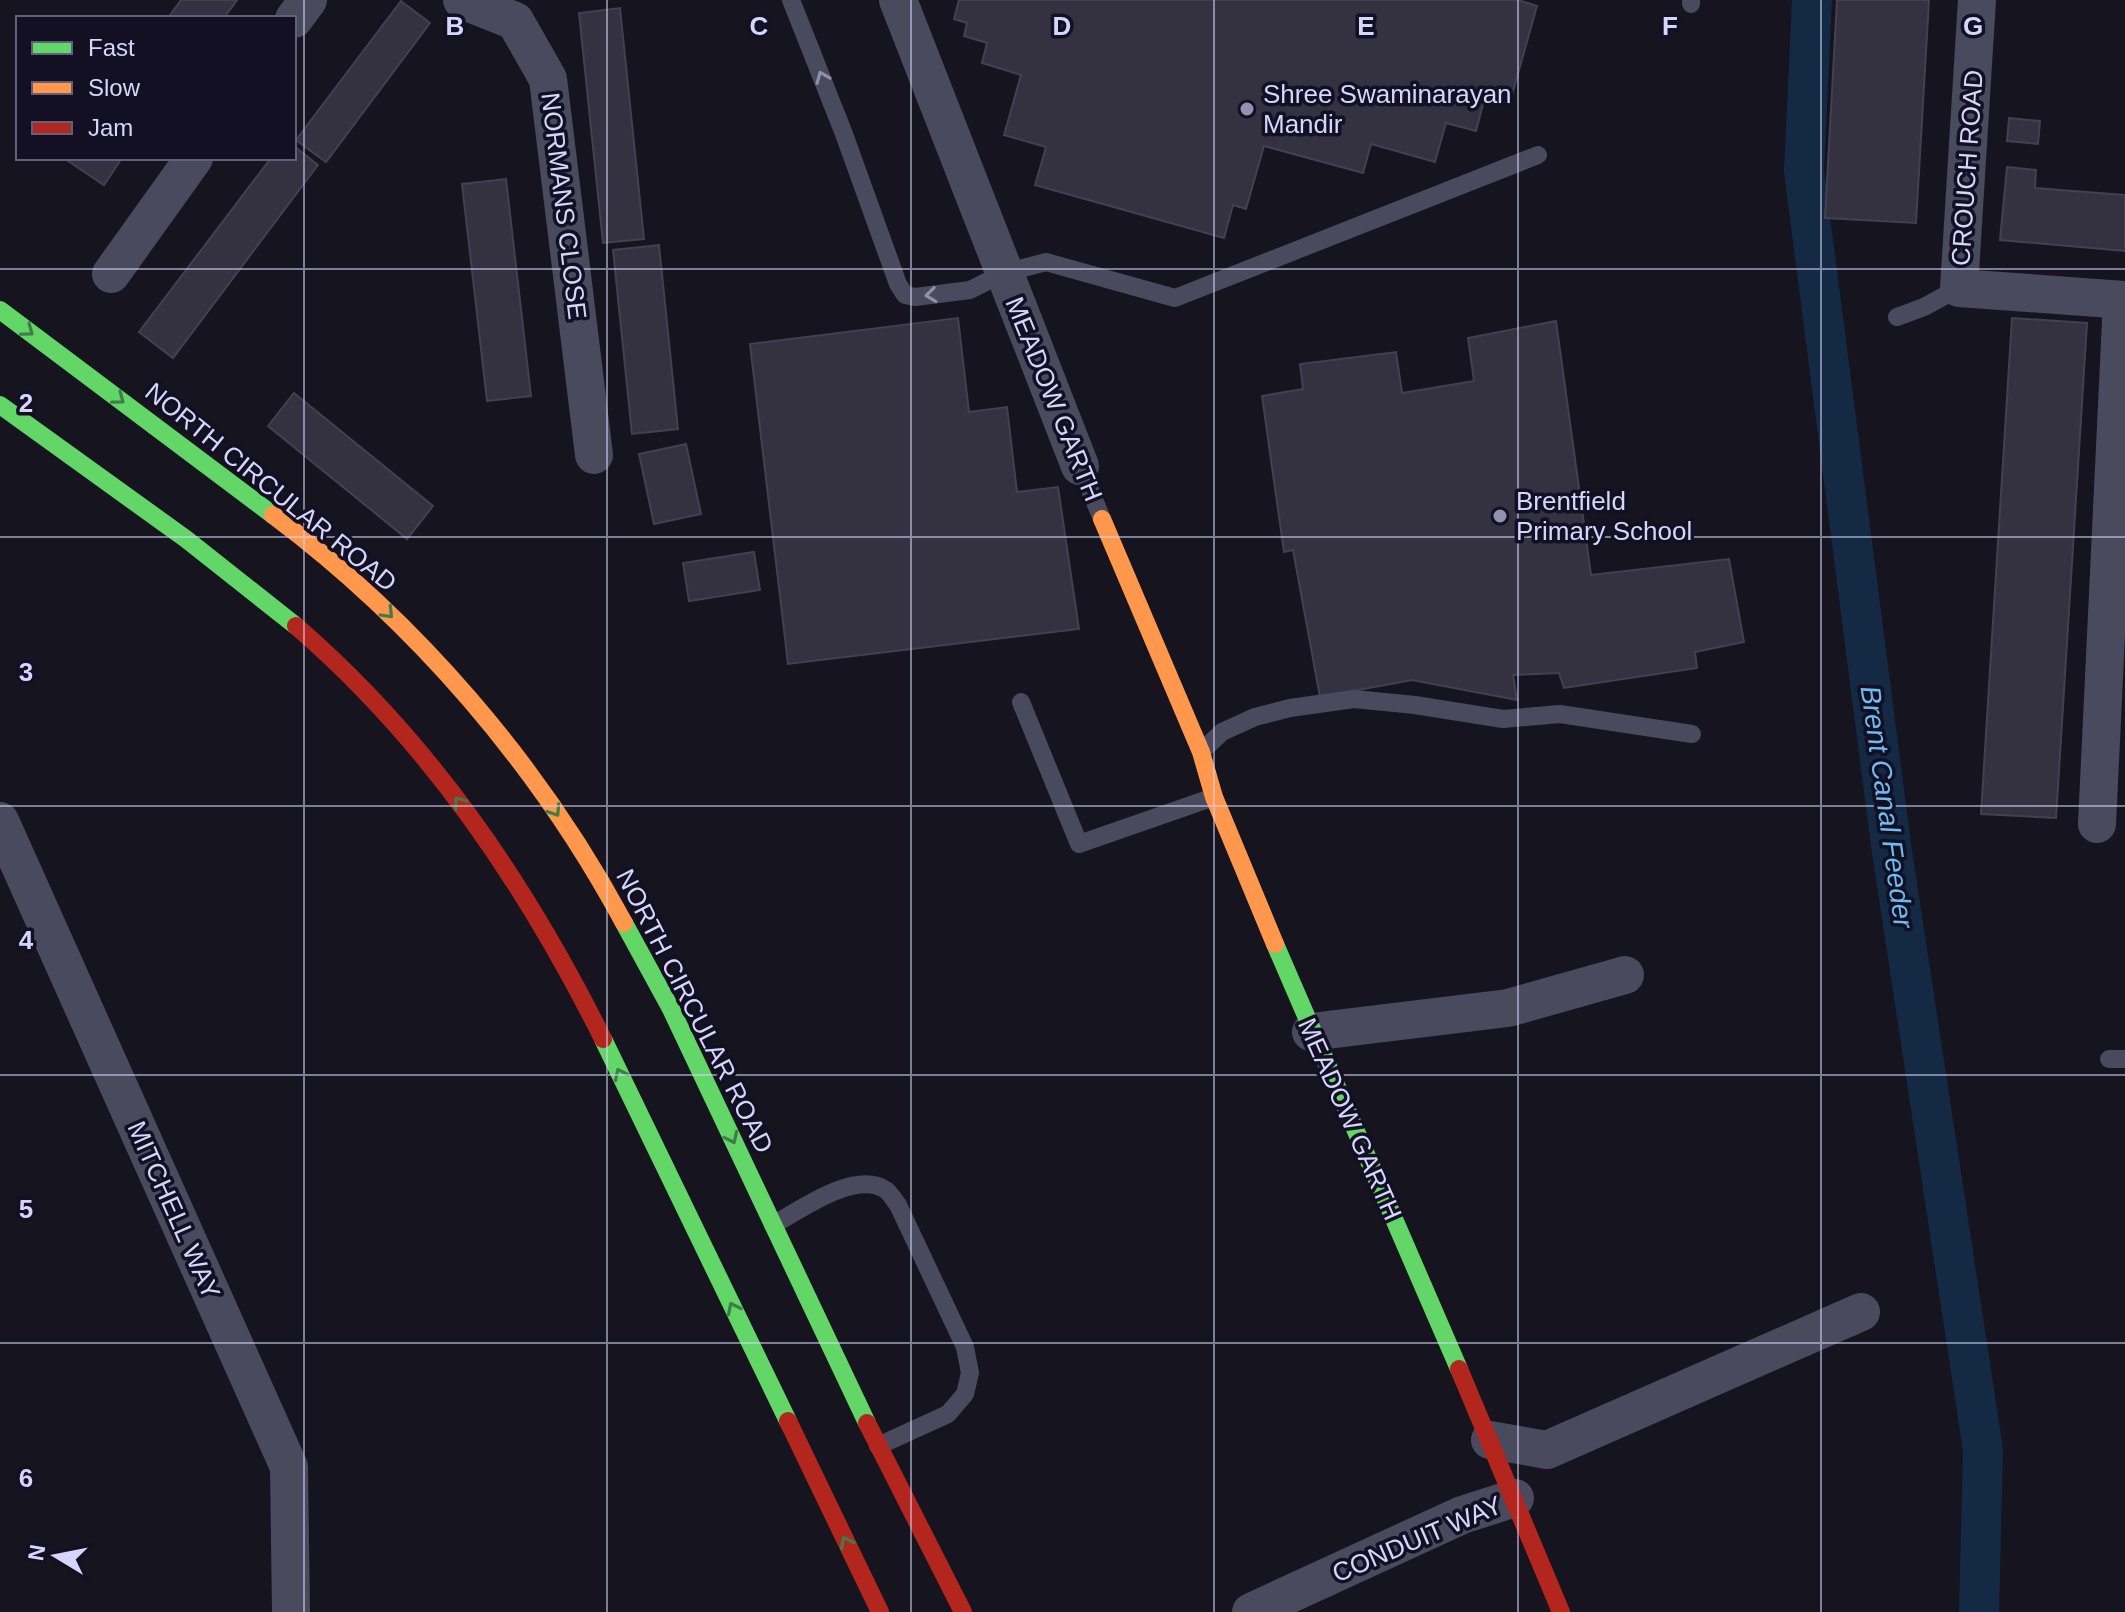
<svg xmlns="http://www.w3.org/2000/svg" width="2125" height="1612" font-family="Arial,sans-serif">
	<rect width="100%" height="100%" fill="#16141e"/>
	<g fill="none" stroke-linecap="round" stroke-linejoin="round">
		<path stroke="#142944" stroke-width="40" d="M 1812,0 L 1804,171 L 1891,845 L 1983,1450 L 1979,1612"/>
	</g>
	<path fill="#343240" stroke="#424051" stroke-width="2" d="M 181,0 L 237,0 L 224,18 L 168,18 Z
		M 959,0 L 1518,0 L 1537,6 L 1512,95 L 1487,89 L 1476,131 L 1446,123 L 1435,162 L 1371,144 L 1363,173 L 1264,146 L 1246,209 L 1233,205 L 1224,238 L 1035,185 L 1046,147 L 1004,135 L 1021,75 L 982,63 L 987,43 L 964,36 L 967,23 L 954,19 Z
		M 1837,0 L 1929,0 L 1916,223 L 1825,218 Z
		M 401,1 L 430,23 L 326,162 L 296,140 Z
		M 620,8 L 644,239 L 603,243 L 579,13 Z
		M 2009,118 L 2040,121 L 2038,144 L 2007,141 Z
		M 294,146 L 318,165 L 173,358 L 139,332 L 271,158 L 294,158 Z
		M 70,158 L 122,158 L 104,185 L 68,161 Z
		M 2007,167 L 2036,170 L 2035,188 L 2125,195 L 2125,251 L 2000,240 Z
		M 506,179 L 531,396 L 487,401 L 462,184 Z
		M 659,245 L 678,429 L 632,434 L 613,250 Z
		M 958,318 L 969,412 L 1007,407 L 1017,492 L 1058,487 L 1079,629 L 788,664 L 750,344 Z
		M 2012,318 L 2087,323 L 2056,818 L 1981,814 Z
		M 1556,321 L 1591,575 L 1729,559 L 1744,642 L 1695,652 L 1697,668 L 1564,688 L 1559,673 L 1513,675 L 1517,700 L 1412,680 L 1320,697 L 1293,550 L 1284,552 L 1262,396 L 1303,389 L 1300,364 L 1396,352 L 1402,393 L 1474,381 L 1468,338 Z
		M 294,393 L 433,506 L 407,539 L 268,426 Z
		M 686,444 L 701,514 L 654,524 L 639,454 Z
		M 754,552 L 760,590 L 689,601 L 683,563 Z"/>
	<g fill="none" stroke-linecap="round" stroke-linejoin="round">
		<path stroke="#4a4a5e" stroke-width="18" d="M 791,0 L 844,134 L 898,284 L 905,295 L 915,297 L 970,290 L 1004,273 L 1046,262 L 1175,298 L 1538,155
			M 1691,0 L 1691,4
			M 1897,317 L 1924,307 L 1959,288
			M 1080,466 L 1102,519
			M 1021,702 L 1079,844 L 1214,797
			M 1201,752 L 1222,732 L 1255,717 L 1290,708 L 1354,699 L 1415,705 L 1503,719 L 1560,714 L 1692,734
			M 2109,1059 L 2125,1059
			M 773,1225 C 800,1210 856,1169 886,1190 C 890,1193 895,1201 898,1205 L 965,1347 L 970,1373 L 965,1394 L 948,1414 L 878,1446"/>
		<path stroke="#4a4a5e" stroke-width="38" d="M 462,0 L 515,21 L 548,79 L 594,455
			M 898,0 L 1080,466
			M 1977,0 L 1959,288 L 2125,300
			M 294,19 L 308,0
			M 111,274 L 194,158
			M 0,821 L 289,1467 L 291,1612
			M 2097,824 L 2122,300
			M 1311,1032 L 1508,1008 L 1625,975
			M 1490,1440 L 1547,1450 L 1861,1312
			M 1251,1612 L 1462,1515 L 1515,1498"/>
		<path stroke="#63d668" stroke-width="18" d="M 0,310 L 273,515
			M 0,405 L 186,539 L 296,626
			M 624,923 L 671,1009 L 867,1423
			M 1275,944 L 1459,1369
			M 603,1039 L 788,1421"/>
		<path stroke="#ff974d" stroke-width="18" d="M 273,515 C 416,622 539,765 624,923
			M 1102,519 L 1201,752 L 1214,797 L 1275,944"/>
		<path stroke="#b3261e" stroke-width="18" d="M 296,626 C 429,741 525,883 603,1039
			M 1459,1369 L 1561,1612
			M 788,1421 L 880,1612
			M 867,1423 L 963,1612"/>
	</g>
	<defs><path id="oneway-chevron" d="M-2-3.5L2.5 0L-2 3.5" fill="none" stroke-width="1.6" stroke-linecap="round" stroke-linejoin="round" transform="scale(2)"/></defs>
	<g stroke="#9090ac">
		<use href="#oneway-chevron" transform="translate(822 77) rotate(-112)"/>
		<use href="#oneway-chevron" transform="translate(931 295) rotate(173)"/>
	</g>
	<g stroke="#3f7d48">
		<use href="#oneway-chevron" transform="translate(28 331) rotate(37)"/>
		<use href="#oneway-chevron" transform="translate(119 399) rotate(37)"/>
		<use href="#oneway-chevron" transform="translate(388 613) rotate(46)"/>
		<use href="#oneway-chevron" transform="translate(459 802) rotate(-127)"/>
		<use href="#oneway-chevron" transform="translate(555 811) rotate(57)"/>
		<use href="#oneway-chevron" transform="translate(620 1074) rotate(-116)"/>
		<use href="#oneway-chevron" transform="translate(732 1138) rotate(65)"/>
		<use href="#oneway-chevron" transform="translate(733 1308) rotate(-116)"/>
		<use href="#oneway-chevron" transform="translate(846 1542) rotate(-116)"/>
	</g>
	<path fill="none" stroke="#d7d5fb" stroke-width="2" stroke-opacity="0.55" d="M 304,0 L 304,1612M 607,0 L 607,1612M 911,0 L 911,1612M 1214,0 L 1214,1612M 1518,0 L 1518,1612M 1821,0 L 1821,1612M 0,269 L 2125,269M 0,537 L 2125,537M 0,806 L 2125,806M 0,1075 L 2125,1075M 0,1343 L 2125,1343"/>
	<g fill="#9391ae" stroke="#121022" stroke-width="3">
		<circle cx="1247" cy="109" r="8"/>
		<circle cx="1500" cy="516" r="8"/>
	</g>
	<g text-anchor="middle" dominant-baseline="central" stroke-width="7" stroke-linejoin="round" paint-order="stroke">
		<g font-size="26" fill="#d7d5fb" stroke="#121022" text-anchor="start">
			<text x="1263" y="94">Shree Swaminarayan<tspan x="1263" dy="30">Mandir</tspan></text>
			<text x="1516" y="501">Brentfield<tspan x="1516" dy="30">Primary School</tspan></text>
		</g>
		<g font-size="26" fill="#d7d5fb" stroke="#121022">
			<text transform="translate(1967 168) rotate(-86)">CROUCH ROAD</text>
			<text transform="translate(564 206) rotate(83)">NORMANS CLOSE</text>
			<text transform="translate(1054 399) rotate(68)">MEADOW GARTH</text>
			<text transform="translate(271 487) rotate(39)">NORTH CIRCULAR ROAD</text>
			<text transform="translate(695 1011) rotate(63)">NORTH CIRCULAR ROAD</text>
			<text transform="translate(1350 1119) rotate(66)">MEADOW GARTH</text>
			<text transform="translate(174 1210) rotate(66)">MITCHELL WAY</text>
			<text transform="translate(1417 1539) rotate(-23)">CONDUIT WAY</text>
		</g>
		<g font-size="28" font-style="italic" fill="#6cbcf3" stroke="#121022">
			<text transform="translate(1887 807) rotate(82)">Brent Canal Feeder</text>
		</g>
	</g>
	<g font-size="26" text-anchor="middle" font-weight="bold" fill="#d7d5fb" stroke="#121022" stroke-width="7" stroke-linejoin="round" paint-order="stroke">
		<text x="455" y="35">B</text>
		<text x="759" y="35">C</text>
		<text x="1062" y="35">D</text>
		<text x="1366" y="35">E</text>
		<text x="1670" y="35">F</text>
		<text x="1973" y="35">G</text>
		<text x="26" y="412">2</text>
		<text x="26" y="681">3</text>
		<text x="26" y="949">4</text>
		<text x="26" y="1218">5</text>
		<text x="26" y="1487">6</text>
	</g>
	<rect x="16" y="16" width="280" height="144" fill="#121022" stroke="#615f79" stroke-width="2"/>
	<rect x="32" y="42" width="40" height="12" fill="#63d668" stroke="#615f79" stroke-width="2"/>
	<text x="88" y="56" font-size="24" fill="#d7d5fb">Fast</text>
	<rect x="32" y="82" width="40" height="12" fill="#ff974d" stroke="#615f79" stroke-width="2"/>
	<text x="88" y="96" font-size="24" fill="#d7d5fb">Slow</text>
	<rect x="32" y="122" width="40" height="12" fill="#b3261e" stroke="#615f79" stroke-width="2"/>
	<text x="88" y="136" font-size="24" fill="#d7d5fb">Jam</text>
	<g transform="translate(56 1556) rotate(280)" stroke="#121022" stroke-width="6" paint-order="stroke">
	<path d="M0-6L14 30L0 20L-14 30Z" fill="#d7d5fb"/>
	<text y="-12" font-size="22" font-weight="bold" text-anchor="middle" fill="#d7d5fb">N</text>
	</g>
</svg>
